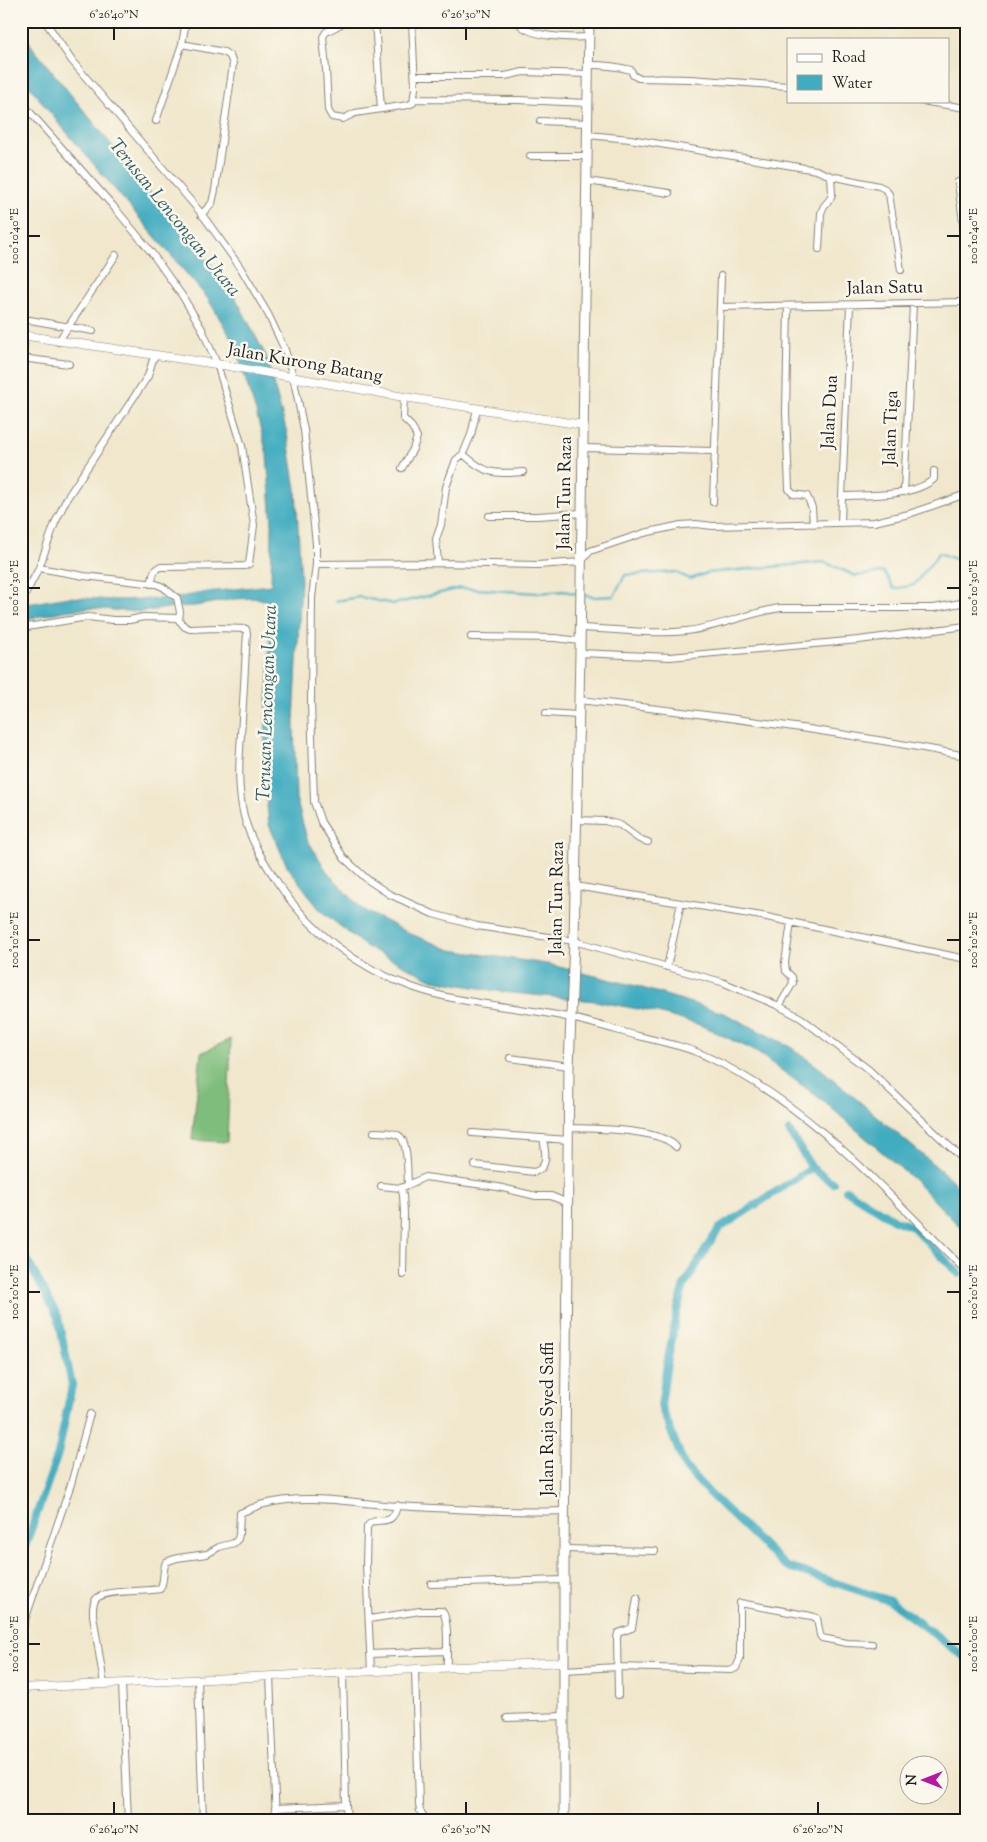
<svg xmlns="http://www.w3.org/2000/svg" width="987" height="1842" font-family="'Sorts Mill Goudy',serif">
	<rect width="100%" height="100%" fill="#fbf7ec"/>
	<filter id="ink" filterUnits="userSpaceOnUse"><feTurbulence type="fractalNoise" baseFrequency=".02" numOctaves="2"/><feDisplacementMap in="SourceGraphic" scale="10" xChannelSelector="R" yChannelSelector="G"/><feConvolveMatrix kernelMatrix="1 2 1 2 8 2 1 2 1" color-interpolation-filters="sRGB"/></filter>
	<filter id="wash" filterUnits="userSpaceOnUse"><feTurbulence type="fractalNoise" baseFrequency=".0096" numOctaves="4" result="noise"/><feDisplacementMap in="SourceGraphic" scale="20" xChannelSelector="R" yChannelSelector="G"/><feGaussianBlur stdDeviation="1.12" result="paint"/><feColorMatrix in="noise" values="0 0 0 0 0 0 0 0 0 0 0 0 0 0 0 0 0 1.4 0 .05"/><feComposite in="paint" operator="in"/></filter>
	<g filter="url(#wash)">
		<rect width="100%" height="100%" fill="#f0e7cc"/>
		<path fill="#7fbd7d" stroke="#4e6c4c" d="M 231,1039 L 227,1142 L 192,1140 L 201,1053 Z"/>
		<path fill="#41acc0" stroke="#2e646e" d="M 21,27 L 33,48 L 150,192 L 229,285 L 266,356 L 287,433 L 296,489 L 301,581 L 294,722 L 296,798 L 307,839 L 328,873 L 363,910 L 411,934 L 451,950 L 547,964 L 636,986 L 724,1013 L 789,1046 L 821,1069 L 951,1179 L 966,1196 L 966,1233 L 914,1180 L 822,1100 L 755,1051 L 700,1025 L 654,1012 L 595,1001 L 502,992 L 433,980 L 365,946 L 320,910 L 287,866 L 269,825 L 263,767 L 269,673 L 270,602 L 257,598 L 235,599 L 195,606 L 175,607 L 139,612 L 89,608 L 64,611 L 21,620 L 21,605 L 69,597 L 112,600 L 175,598 L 208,592 L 271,585 L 272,525 L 267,454 L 256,412 L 233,341 L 208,299 L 51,114 L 21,75 Z"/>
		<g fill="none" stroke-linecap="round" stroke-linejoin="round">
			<path stroke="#41acc0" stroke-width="2.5" d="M 584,595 L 595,597 L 614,596 L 625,575 L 675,572 L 690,579 L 707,573 L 824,562 L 856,576 L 884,572 L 894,589 L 914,585 L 939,553 L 966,563
				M 336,601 L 359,597 L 394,604 L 461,588 L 537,593 L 564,591 L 578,594"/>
			<path stroke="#41acc0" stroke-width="8" d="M 789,1131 L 812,1168
				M 833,1183 L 812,1168 L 720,1228 L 712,1239 L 684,1286 L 677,1311 L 666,1370 L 661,1406 L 685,1467 L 711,1495 L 785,1566 L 890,1601 L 966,1658
				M 846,1190 L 894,1220 L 913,1227 L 959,1274
				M 21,1249 L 58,1317 L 72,1385 L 58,1454 L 21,1558"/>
		</g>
	</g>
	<g filter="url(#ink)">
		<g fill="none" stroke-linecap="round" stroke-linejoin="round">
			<defs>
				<path id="minor" d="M 45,21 L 72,61 L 201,213 L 240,267 L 268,314 L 285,350 L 293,376 L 304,430 L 316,544 L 316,564 L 312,598 L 311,702 L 314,802 L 321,822 L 344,858 L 368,880 L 389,894 L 433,914 L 477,926 L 574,941 L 722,982 L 779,1006 L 801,1018 L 869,1070 L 966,1162
					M 186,21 L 182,44 L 224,52 L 230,56 L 233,64 L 215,190 L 212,203 L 201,215
					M 340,21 L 341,24 L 326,32 L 323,37 L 326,69 L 328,110 L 332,117 L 343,119 L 355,113 L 408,105 L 413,103 L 415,88 L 412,21
					M 375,21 L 381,109
					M 518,21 C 525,38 573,38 589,37
					M 589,65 C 604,65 617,66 631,70 L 633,75 L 638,78 L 690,79 L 788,86
					M 415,76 L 505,76 L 523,72 L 589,74
					M 415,99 L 518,100 L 588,103
					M 921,101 L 966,108
					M 21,102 L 114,207 L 151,252 L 183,297 L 202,329 L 217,364 L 242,446 L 254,525 L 249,564 L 245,566 L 159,567 L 154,572 L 151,584
					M 156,121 L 182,44
					M 540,121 L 588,123
					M 588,135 L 630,139 L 787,165 L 816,170 L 831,176 L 879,186 L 885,189 L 889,194 L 901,270
					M 530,156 L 588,156
					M 587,181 L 669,193
					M 958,182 L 966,246
					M 819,249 L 821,213 L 824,206 L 830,199 L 832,194 L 831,176
					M 788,306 L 786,412 L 789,489 L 793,494 L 807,496 L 812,508 L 813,524
					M 720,307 L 966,302
					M 30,320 L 93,331
					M 58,342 L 116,255
					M 154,356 L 148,376 L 67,498 L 55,523 L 39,568 L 84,576 L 156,584 L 163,587 L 177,598 L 180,612 L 179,619
					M 21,358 L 69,364
					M 22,358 L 25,336
					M 477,409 L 471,435 L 463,454 C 487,475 493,474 523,472
					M 964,413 L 966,371
					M 583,448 L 714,451
					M 402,468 L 413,449 L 417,437 L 412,427 L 403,418 L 404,397
					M 904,492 L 913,304
					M 842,496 C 868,495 913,497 934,479 L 934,471
					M 713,502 L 721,276
					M 489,516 L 538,516 L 582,513
					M 841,522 L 850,305
					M 438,563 L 436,539 L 441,525 L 446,487 L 456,460 L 463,454
					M 316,564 L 438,563 L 537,565 L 581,562 L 590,551 L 644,533 L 681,525 L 696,524 L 713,526 L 874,522 L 909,514 L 966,494
					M 21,603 L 39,568
					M 21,611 L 22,628
					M 21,628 L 88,617 L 113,620 L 130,620 L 143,617 L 177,618 L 185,627 L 190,629 L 217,628 L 246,629 L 247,633 C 245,662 244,691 242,719 C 240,751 236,785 244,816 C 250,840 264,862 278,883 C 309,931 358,968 412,987 C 462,1005 518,1006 571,1018 C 593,1023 616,1030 638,1036 C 663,1042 688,1047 710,1058 C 813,1107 887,1193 966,1271
					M 580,628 C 615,629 652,635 687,631 C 719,627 748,613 780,608 L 934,608 L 966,602
					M 471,637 L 555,638 L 580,641
					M 580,653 L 670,657 L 859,640 L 966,626
					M 579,700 C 708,714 838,731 966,756
					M 546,713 L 578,715
					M 576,820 L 605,821 L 620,825 L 639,839 L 648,842
					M 575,886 L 762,916 L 966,959
					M 667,967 L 681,903
					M 779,1006 L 793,983 L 792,977 L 786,971 L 785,962 L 791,923
					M 510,1058 L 569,1066
					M 569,1128 C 593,1129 661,1128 676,1147
					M 374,1132 C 381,1132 392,1132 398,1135 C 409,1140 407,1174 408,1185 L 425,1177 L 498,1187 L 536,1196 L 551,1196 L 568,1203
					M 472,1133 L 569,1140
					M 475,1165 L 534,1172 C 550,1168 545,1150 543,1138
					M 381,1186 L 401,1188
					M 403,1275 L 404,1213 L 403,1195 L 401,1188 L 408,1185
					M 564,1549 L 655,1551
					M 431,1584 L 564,1580
					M 369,1619 L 420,1611 L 442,1611 C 450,1619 446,1655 447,1668
					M 21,1632 L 71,1484 L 90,1414
					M 370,1654 L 446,1651
					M 415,1669 L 419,1805 L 420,1811 L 427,1821
					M 564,1670 L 617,1667 L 732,1670 L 736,1668 L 740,1659 L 740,1603 L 811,1616 L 817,1618 L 820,1635 L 822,1638 L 847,1643 L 872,1644
					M 371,1671 L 366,1564 L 367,1527 C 375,1513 393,1531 397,1505
					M 270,1676 L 276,1821
					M 198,1679 L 203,1821
					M 122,1683 L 128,1821
					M 104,1684 L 93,1615 C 93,1610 92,1604 96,1599 C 104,1589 146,1592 160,1589 C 165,1581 162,1571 166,1562 L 177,1558 L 207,1554 L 219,1547 L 234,1543 L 238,1539 L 239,1534 L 240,1513 C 248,1510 256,1506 264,1504 C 308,1493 353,1503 397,1506 C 453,1509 509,1513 564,1511
					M 618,1695 L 617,1638 L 618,1633 L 632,1628 L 637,1598
					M 507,1718 L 564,1716
					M 346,1805 L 347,1821
					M 275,1808 L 346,1805 L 343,1673"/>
				<path id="tertiary" d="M 21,335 L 223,365 L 404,397 L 583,425
					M 21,1688 L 564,1662"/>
				<path id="secondary" d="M 564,1821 L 564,1549 L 569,1066 L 574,941 L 580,653 L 589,21"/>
			</defs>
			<use href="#minor" stroke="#868274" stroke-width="8"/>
			<use href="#tertiary" stroke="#868274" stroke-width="9"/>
			<use href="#secondary" stroke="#868274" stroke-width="11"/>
			<use href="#minor" stroke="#fff" stroke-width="6"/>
			<use href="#tertiary" stroke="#fff" stroke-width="8"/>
			<use href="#secondary" stroke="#fff" stroke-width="9"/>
		</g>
	</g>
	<path fill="none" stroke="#1c1c1c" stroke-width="2" d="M 114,28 L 114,40M 466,28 L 466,40M 28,236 L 40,236M 947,236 L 960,236M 28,588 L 40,588M 947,588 L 960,588M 28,940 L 40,940M 947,940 L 960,940M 28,1292 L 40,1292M 947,1292 L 960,1292M 28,1644 L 40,1644M 947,1644 L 960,1644M 114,1802 L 114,1814M 466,1802 L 466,1814M 818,1802 L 818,1814"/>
	<g text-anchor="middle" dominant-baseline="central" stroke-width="5" stroke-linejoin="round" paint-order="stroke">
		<g font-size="18" fill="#1c1c1c" stroke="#fbf7ec">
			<text transform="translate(885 289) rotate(-1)">Jalan Satu</text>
			<text transform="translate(305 364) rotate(10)">Jalan Kurong Batang</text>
			<text transform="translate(831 412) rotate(-87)">Jalan Dua</text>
			<text transform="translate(892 428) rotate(-88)">Jalan Tiga</text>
			<text transform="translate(566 493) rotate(-89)">Jalan Tun Raza</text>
			<text transform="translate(558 898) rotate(-89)">Jalan Tun Raza</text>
			<text transform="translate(549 1419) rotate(-90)">Jalan Raja Syed Saffi</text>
		</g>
		<g font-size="19" font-style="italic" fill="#2d5d66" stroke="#fbf7ec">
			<text transform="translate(174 218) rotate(51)">Terusan Lencongan Utara</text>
			<text transform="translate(268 703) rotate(-88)">Terusan Lencongan Utara</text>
		</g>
	</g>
	<rect width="987" height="1842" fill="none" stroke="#fbf7ec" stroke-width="55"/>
	<rect x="787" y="38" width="162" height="65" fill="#fbf7ec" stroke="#a29f99"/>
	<rect x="797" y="54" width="25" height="8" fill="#ffffff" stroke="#a29f99"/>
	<text x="832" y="62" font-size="15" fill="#1c1c1c">Road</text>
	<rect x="797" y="75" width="25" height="15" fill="#41acc0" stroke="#a29f99"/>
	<text x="832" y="88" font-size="15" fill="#1c1c1c">Water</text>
	<g transform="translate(924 1780) rotate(270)"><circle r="24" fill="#fbf7ec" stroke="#a29f99"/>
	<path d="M0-4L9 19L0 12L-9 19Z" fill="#b5179e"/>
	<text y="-8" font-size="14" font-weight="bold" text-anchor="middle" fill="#1c1c1c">N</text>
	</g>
	<rect x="28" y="28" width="932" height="1786" fill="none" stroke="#1c1c1c" stroke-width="2"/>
	<g font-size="12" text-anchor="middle" fill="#1c1c1c">
		<text x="114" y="18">6°26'40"N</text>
		<text x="466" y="18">6°26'30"N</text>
		<text transform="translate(973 236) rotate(-90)" y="4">100°10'40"E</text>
		<text transform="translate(14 236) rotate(-90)" y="4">100°10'40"E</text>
		<text transform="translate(973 588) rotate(-90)" y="4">100°10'30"E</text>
		<text transform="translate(14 588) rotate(-90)" y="4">100°10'30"E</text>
		<text transform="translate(973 940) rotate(-90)" y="4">100°10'20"E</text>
		<text transform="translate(14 940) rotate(-90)" y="4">100°10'20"E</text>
		<text transform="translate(973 1292) rotate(-90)" y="4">100°10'10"E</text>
		<text transform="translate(14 1292) rotate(-90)" y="4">100°10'10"E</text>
		<text transform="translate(14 1644) rotate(-90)" y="4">100°10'00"E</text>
		<text transform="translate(973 1644) rotate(-90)" y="4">100°10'00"E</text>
		<text x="114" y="1833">6°26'40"N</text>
		<text x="466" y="1833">6°26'30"N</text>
		<text x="818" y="1833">6°26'20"N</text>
	</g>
</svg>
